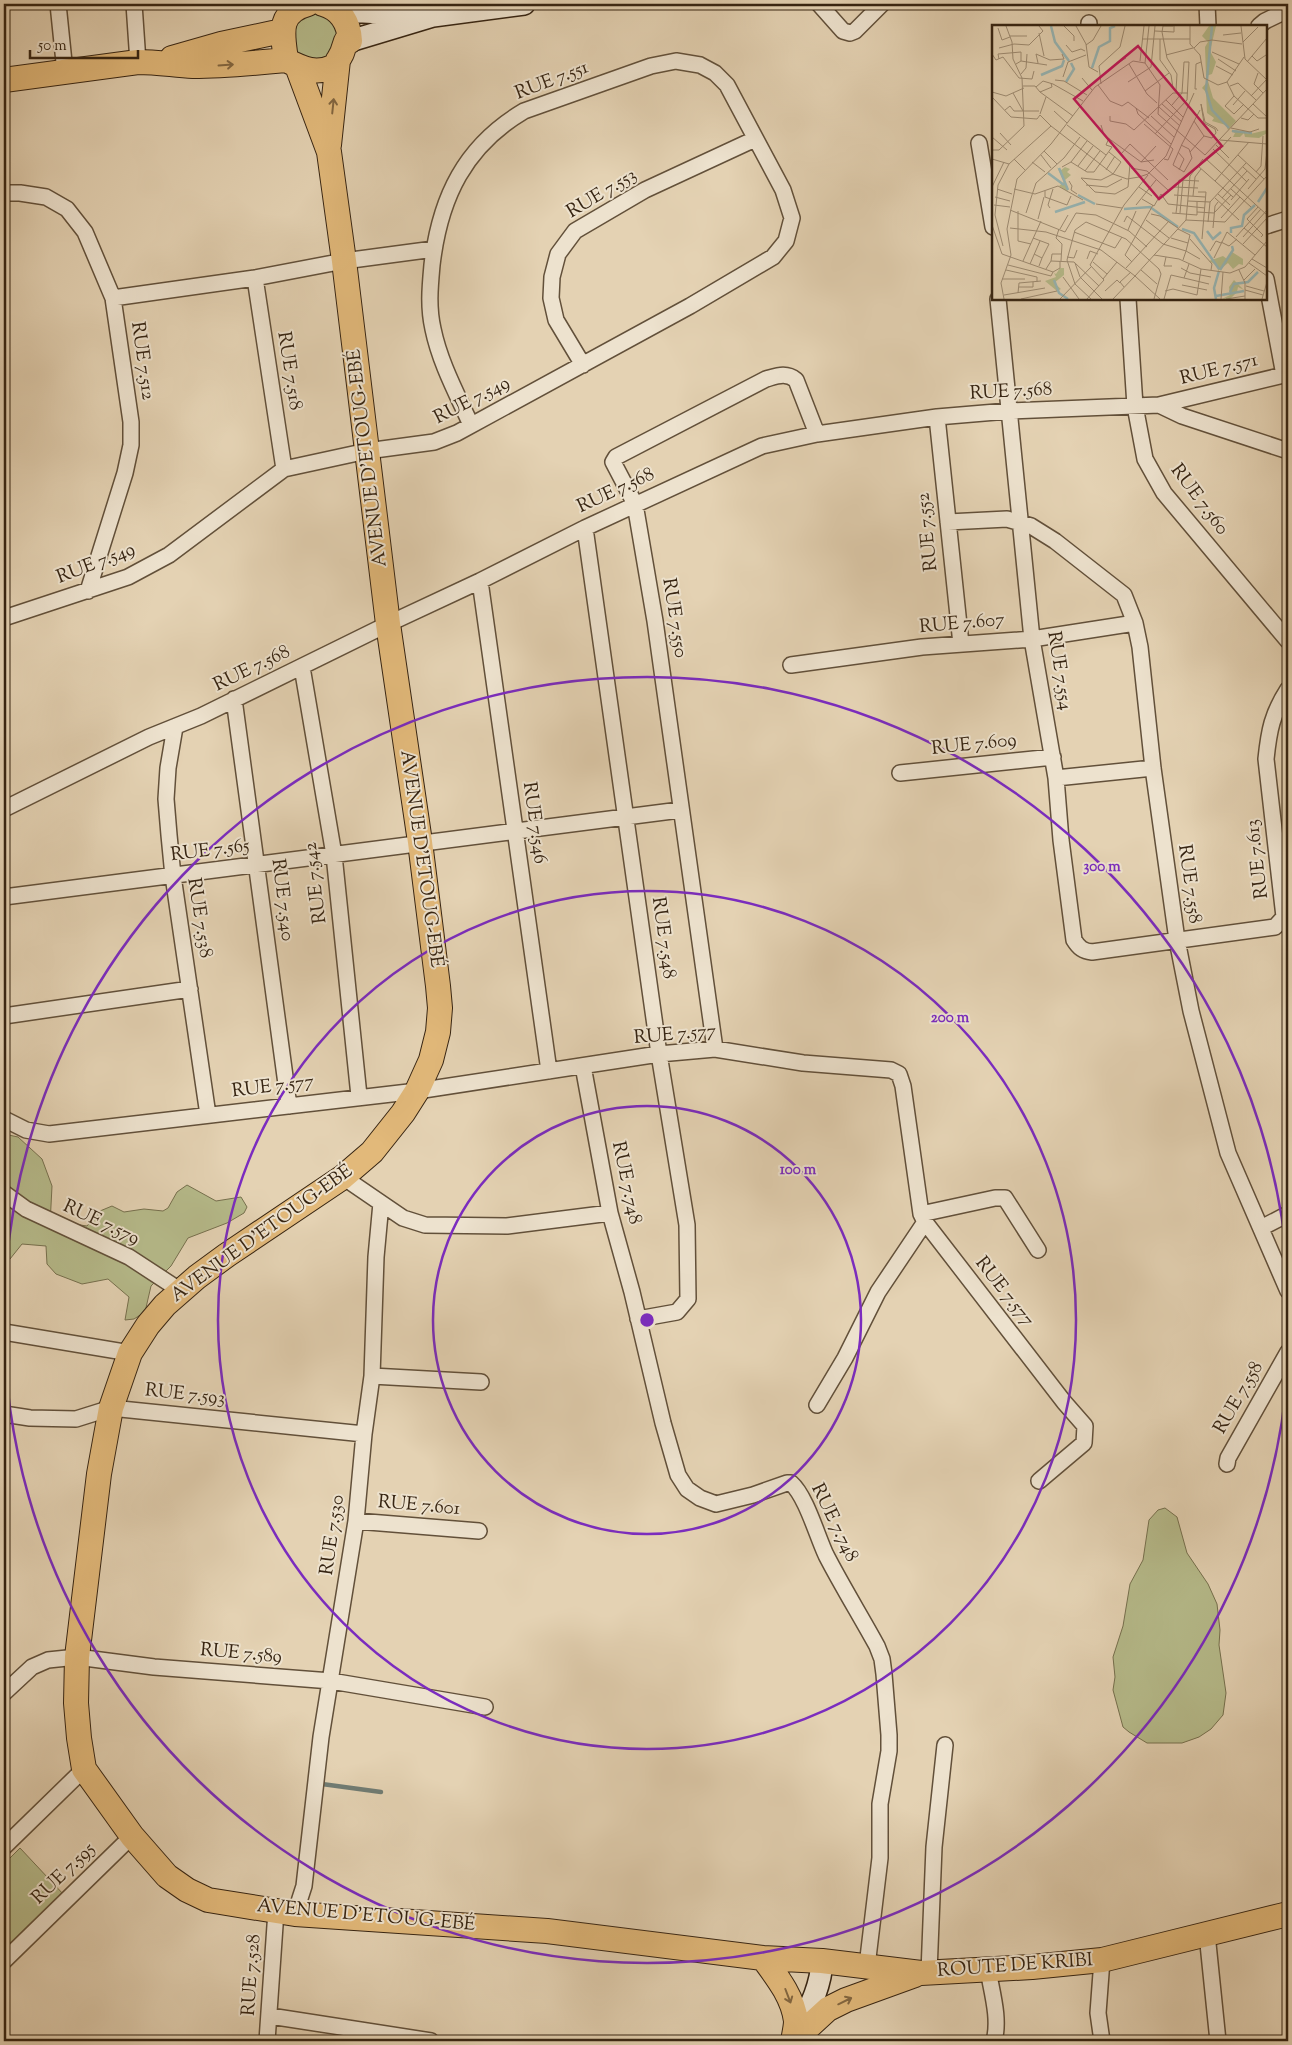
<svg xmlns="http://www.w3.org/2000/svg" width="1292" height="2045" font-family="'Sorts Mill Goudy',serif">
	<rect width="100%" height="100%" fill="#e4d2b3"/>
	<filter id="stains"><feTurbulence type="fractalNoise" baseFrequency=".004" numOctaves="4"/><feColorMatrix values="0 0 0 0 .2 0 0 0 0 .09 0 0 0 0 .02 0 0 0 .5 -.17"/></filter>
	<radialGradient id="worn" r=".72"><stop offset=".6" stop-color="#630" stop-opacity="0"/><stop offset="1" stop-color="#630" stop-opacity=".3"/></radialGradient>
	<path fill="#b6bb8b" stroke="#76704e" d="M 317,12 L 328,16 L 339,32 L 328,57 L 318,61 L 297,53 L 291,40 L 297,20 Z
		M 4,1134 L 18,1137 L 42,1159 L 52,1186 L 50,1225 L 74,1224 L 87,1226 L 100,1211 L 112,1206 L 124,1212 L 144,1209 L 163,1211 L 168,1208 L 177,1192 L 187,1185 L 216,1201 L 241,1197 L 247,1207 L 244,1213 L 227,1223 L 188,1238 L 171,1266 L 151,1286 L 145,1312 L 134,1319 L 125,1320 L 129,1297 L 108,1279 L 82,1284 L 56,1274 L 47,1264 L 46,1246 L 22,1244 L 10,1259 L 4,1260 Z
		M 1165,1508 L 1177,1517 L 1187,1553 L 1208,1584 L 1217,1604 L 1220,1630 L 1219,1645 L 1226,1693 L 1223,1715 L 1211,1729 L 1199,1737 L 1182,1743 L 1147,1743 L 1129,1732 L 1123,1727 L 1113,1690 L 1115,1677 L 1113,1657 L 1123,1626 L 1130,1584 L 1143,1560 L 1149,1520 L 1158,1510 Z
		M 20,1848 L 64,1895 L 4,1952 L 4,1864 Z"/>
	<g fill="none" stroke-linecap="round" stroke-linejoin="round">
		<path stroke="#707c74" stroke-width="4.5" d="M 322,1784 L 381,1792"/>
		<defs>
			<path id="street" d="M 58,4 L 65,72
				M 134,4 L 138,62
				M 819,4 L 843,31 L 850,33 L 855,31 L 882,4
				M 1207,4 L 1208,26
				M 1089,23 L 1089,26
				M 1259,26 L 1265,21 L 1288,10
				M 979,143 L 993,227
				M 4,193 L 20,193 L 46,197 L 67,209 L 85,232 L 113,298 L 131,422 L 131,445 L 125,473 L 88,591
				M 1266,226 L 1288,219
				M 255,278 L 284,469
				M 1266,279 L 1284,375
				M 113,298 L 255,278 L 344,261 L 434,249
				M 998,299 L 1032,639 L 1056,778 L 1061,840 L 1074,940 C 1079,948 1083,951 1092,952 L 1275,927 L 1284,917 L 1266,759 C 1269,730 1272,714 1288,689
				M 1128,299 L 1135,406 L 1145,459 L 1164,493 L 1288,641
				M 583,365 L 556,320 L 551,298 L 552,277 L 558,254 L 575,231 L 645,190 L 755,139
				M 1159,405 L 1288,374
				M 937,417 L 961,644
				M 948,522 L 1007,519 L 1031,526 L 1055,541 L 1124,595 L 1135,623 L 1140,647 L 1153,768 L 1177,940 L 1191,1011 L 1228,1153 L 1288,1291
				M 585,528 L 659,1054 L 687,1225 L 688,1299 L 677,1312 L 638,1319
				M 480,581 L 549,1071
				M 4,618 L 128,577 L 169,555 L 284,469 L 367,451 L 434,442 L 457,433 L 690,306 L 773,257 L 786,241 L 792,218 L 783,190 L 727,85 L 715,73 L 700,65 L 676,61 L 651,66 L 524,111 C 465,146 440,197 432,265 C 430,287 428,307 433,329 C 440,363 457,394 471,425
				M 791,665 L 922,647 L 1032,639 L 1135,623
				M 302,667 L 334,855 L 359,1096
				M 234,699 L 289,1106
				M 175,727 L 168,768 L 166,799 L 169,835 L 173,876 L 208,1115
				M 900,773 L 1053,757
				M 1056,778 L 1153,768
				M 4,809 L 149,737 L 201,716 L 388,624 L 480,581 L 585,528 L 762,446 L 817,434 L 937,417 L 1008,411 L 1159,405 L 1182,416 L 1288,451
				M 4,897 L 680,810
				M 4,1016 L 190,989
				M 715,1049 L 655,621 L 635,504 L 613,462 L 616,457 L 766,379 C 777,376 786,372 796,380 L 817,434
				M 583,1066 L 610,1213 L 632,1292 L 663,1423 L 678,1475 L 687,1489 L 700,1498 L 716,1504 L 753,1495 L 787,1483 L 791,1483 C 806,1496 817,1536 826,1555 C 842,1586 860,1615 877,1646 L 882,1659 L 884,1674 L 889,1735 L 889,1751 L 880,1804 L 880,1858 L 867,1966
				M 4,1119 L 26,1130 L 49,1134 L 417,1091 L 659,1054 L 715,1049 L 803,1063 L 891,1070 L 899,1074 L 903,1086 L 921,1214 L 925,1222 L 1064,1402 L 1085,1426 L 1084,1443 L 1039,1481
				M 4,1193 L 26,1209 L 129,1257 L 181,1291
				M 381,1203 L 403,1218 L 425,1225 L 507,1226 L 610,1213
				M 921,1214 L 995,1198 L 1005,1198 L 1038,1250
				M 1261,1228 L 1288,1214
				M 4,1332 L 130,1353
				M 372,1376 L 481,1382
				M 817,1405 L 845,1358 L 878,1292 L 925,1222
				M 4,1414 L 30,1418 L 76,1419 L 111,1408 L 364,1434
				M 1227,1464 L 1228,1458 L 1288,1352
				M 356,1521 L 479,1531
				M 4,1693 L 32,1667 L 48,1660 L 77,1657 L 154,1667 L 331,1681 L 485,1707
				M 4,1847 L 84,1769
				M 295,1914 L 304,1886 L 321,1737 L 356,1521 L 364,1434 L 372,1376 L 376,1257 L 381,1203 L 343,1177
				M 1207,1934 L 1218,2041
				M 4,1961 L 132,1836
				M 988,1970 C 992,1993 1000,2019 994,2041
				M 929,1972 L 934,1847 L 945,1745
				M 270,2016 L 431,2041
				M 267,2041 L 276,1911
				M 1102,2041 L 1098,2013 L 1102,1960"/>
			<path id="secondary" d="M 339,12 L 363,12 L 420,15
				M 350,41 L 433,16 L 524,4
				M 795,2037 C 807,2012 821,1989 822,1961"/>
			<path id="primary" d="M 308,4 C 276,13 283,35 286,60 C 303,69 316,75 335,66 L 342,53 L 346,41 L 350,41 C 349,23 341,9 323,4
				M 172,58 L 221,44 L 282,31
				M 297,66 L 329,152 L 344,261 L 388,624 L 420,842 L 438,986 L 440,1008 L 438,1032 L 431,1060 L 417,1091 L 403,1113 L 372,1152 L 343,1177 L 227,1255 L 197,1277 L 165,1305 L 148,1325 L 130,1353 L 111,1408 L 99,1474 L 77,1657 L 76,1703 L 79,1738 L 84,1769 L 132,1836 L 167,1876 L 187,1890 L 208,1900 L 295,1914 L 547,1931 L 763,1958 L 822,1961 L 921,1973 L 1032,1967 L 1102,1960 L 1288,1914
				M 4,80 L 138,62 C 157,62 174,65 193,66 C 224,66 255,63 286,60
				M 329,145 L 338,60
				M 763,1958 C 777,1977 793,1997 796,2021 C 796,2027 794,2035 793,2041
				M 793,2041 L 828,2009 L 846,2000 L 915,1975"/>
		</defs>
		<use href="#street" stroke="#62503a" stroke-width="18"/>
		<use href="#secondary" stroke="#362412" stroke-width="24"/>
		<use href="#primary" stroke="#362412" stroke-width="26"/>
		<use href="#street" stroke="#ede2ce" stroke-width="15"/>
		<use href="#secondary" stroke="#ede2ce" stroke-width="21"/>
		<use href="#primary" stroke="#e2b97a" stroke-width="24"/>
	</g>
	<defs><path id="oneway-shaft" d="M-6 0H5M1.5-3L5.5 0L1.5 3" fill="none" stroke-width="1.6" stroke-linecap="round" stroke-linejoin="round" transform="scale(1.25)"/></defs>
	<g stroke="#836741">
		<use href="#oneway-shaft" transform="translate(226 65) rotate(-4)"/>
		<use href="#oneway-shaft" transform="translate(333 106) rotate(-84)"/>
		<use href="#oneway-shaft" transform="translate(788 1996) rotate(69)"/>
		<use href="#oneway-shaft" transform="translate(845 2001) rotate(-26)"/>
	</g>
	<g fill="none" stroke="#7b2cbf" stroke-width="2.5">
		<circle cx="647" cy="1320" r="214"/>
		<circle cx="647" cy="1320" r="429"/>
		<path d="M1288 1370A643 643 0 1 1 1288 1270"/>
	</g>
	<g text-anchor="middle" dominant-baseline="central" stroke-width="4" stroke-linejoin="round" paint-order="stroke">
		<g font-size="19" fill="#362412" stroke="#ede2ce">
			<text transform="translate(552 81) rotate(-21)">RUE 7.551</text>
			<text transform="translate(602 194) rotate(-31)">RUE 7.553</text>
			<text transform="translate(142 361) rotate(82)">RUE 7.512</text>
			<text transform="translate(1219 370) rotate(-14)">RUE 7.571</text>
			<text transform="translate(289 371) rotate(81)">RUE 7.518</text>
			<text transform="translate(1011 392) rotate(-3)">RUE 7.568</text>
			<text transform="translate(472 401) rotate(-27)">RUE 7.549</text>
			<text transform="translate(368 458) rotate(-97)">AVENUE D'ETOUG-EBÉ</text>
			<text transform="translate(616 491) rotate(-25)">RUE 7.568</text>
			<text transform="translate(1199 500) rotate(53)">RUE 7.560</text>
			<text transform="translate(928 532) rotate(-96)">RUE 7.552</text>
			<text transform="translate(96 564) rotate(-21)">RUE 7.549</text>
			<text transform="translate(674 618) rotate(81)">RUE 7.550</text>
			<text transform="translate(962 624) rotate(-5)">RUE 7.607</text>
			<text transform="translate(252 669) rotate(-26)">RUE 7.568</text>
			<text transform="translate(1059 671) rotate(81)">RUE 7.554</text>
			<text transform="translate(974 745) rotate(-6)">RUE 7.609</text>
			<text transform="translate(534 823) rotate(82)">RUE 7.546</text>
			<text transform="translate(210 851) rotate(-7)">RUE 7.565</text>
			<text transform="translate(421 859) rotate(82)">AVENUE D'ETOUG-EBÉ</text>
			<text transform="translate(1258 859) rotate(-97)">RUE 7.613</text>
			<text transform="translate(316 883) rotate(-97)">RUE 7.542</text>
			<text transform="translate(1189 884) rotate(82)">RUE 7.558</text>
			<text transform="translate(282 900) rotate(83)">RUE 7.540</text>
			<text transform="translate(199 918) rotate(81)">RUE 7.538</text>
			<text transform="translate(663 938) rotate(82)">RUE 7.548</text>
			<text transform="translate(675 1035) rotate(-5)">RUE 7.577</text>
			<text transform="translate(273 1087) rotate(-7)">RUE 7.577</text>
			<text transform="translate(626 1183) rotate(78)">RUE 7.748</text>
			<text transform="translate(101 1223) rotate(25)">RUE 7.579</text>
			<text transform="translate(262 1234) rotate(-36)">AVENUE D'ETOUG-EBÉ</text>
			<text transform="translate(1004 1292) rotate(52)">RUE 7.577</text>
			<text transform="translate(185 1395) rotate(6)">RUE 7.593</text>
			<text transform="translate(1239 1398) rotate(-60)">RUE 7.558</text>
			<text transform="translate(419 1506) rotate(5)">RUE 7.601</text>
			<text transform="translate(834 1523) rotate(64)">RUE 7.748</text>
			<text transform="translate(333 1535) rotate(-82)">RUE 7.530</text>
			<text transform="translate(241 1654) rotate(5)">RUE 7.589</text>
			<text transform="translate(64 1874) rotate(-44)">RUE 7.595</text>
			<text transform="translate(366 1916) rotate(5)">AVENUE D'ETOUG-EBÉ</text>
			<text transform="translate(1015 1966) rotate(-4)">ROUTE DE KRIBI</text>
			<text transform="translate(252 1975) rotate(-86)">RUE 7.528</text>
		</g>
	</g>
	<g transform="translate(992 25)">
		<rect width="275" height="275" fill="#e4d2b3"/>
		<path d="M 217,1 L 224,1 L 218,26 L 224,37 L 220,49 L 214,51 L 213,22 L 216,17 L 210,11 ZM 216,56 L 221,73 L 244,96 L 236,105 L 234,100 L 220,96 L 222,93 L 215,88 L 214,67 L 210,63 ZM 242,105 L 258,109 L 275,105 L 275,108 L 267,113 L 253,112 L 252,108 L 248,112 L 241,112 L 243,108 L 239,106 ZM 65,142 L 68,146 L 73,142 L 78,144 L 75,147 L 79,150 L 73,155 L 76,167 L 67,161 L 72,157 ZM 240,227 L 251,234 L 251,240 L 247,239 L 241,244 L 236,238 L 226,246 L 226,241 L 217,236 L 231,231 L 235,234 ZM 68,243 L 72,243 L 72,250 L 62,258 L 69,264 L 65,266 L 53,256 L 64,252 L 62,248 L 64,249 ZM 242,255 L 252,265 L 246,262 L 245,267 L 239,273 L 230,274 L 238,270 L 237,262 Z" fill="#b6bb8b"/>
		<path fill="none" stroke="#97b6b5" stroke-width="2.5" d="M 59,1 L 63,17 L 77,36M 220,1 L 214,65 L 220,85 L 237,103M 100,43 L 107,22 L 118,16 L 118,3 L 123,1M 49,50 L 70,41 L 72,35M 74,57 L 82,44 L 79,38M 240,106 L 260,108M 67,143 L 76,165M 56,148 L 72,160M 86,170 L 103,179M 266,177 L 275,163M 132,184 L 158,182 L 186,202M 63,187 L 93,177M 190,204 L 202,208 L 227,244M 215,206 L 221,214 L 229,207M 239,208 L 239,203 L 250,201 L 252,190 L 263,180M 228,245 L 241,225 L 240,221M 62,255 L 67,268 L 76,274M 238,267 L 242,259 L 256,257 L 266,247M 224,271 L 252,266M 224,274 L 222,263 L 227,246"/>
		<path fill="none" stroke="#9e8c73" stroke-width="1" d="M 72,1 L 82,11 L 82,16M 84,1 L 94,19 L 97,42 L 106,47M 181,1 L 171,1 L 170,7 L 175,33 L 185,49 L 184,66M 198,1 L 198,19 L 208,30 L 212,53 L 226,60 L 235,57 L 252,32M 249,1 L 253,34 L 275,55M 6,3 L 10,15 L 18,12M 163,6 L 182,7 L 182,1M 47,8 L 52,31M 231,10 L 249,8M 18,11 L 35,11M 150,14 L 198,14M 168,14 L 168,35 L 179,50 L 181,63M 251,17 L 266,2M 74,20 L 80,27 L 89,24 L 93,26M 94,20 L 101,15 L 109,1M 7,23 L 22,19 L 37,20 L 51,6 L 47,1M 202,23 L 208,17 L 220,15 L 250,19M 220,27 L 247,39M 0,29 L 4,35 L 11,32 L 27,53 L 40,54 L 42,46M 174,30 L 201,23M 260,31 L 265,36 L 274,30M 7,34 L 6,29 L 29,27 L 29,36M 226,34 L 244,46M 148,36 L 152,1M 255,37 L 275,13M 46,38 L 44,29 L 58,35 L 72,34 L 70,29M 153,38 L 157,1M 24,39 L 29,36 L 55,40M 137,39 L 155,69 L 165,78M 121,41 L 134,33M 224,41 L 241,50M 266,48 L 262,59 L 271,68M 29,49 L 34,43 L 35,29M 71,52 L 76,37 L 94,30M 90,53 L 100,65M 63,55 L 72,56 L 95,70M 136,57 L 159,42 L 163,1M 235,57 L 242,71 L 266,93 L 275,93M 109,59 L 107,41 L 128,22 L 133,1M 106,60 L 118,76 L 130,81 L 136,77 L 157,93M 31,61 L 43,61 L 48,67 L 60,62 L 59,58M 238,61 L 246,58 L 264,75M 44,62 L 51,56 L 61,59 L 91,76M 205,64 L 203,64 L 204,39 L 209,37M 153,66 L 177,48M 0,67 L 14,71 L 32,63M 48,67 L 81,91M 21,68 L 31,86M 242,71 L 233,81 L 242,89 L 252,79M 259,71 L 275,54M 0,72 L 19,92 L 45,94 L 48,90 L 59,101M 174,75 L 191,92M 170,79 L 190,97M 261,79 L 275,92M 241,80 L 253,66M 167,82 L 188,101M 144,83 L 146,89 L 179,119M 13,85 L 18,81 L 22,86 L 47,86M 62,86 L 75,98M 48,89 L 54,72M 118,91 L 118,96 L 134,99 L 142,105 L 181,68 L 196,68M 159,91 L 182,112M 249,93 L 256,95 L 262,89M 202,96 L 212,111 L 220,113 L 224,108 L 223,104 L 212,98 L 209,79 L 213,97 L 224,103 L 226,106M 152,99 L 181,124 L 176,135 L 172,134M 75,100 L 114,130M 109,100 L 112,110 L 149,137 L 162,135M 239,103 L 258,107 L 267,104M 8,108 L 19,120M 163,109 L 195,75 L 197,37 L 192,37 L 190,68 L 180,80M 0,112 L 15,125M 228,115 L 275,119M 189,120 L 197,124 L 200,133 L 192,147 L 181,140 L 183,135 L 190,119 L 208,85M 224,120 L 237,133M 221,124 L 255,157M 228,124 L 239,112M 0,125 L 7,125 L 32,101 L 30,53 L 21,34 L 20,17 L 14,1M 52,126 L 65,139M 117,127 L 129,137 L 121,149 L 109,155 L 89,153 L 103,167 L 123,169 L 136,162 L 138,139 L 129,129 L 138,119 L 176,155M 186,127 L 192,134 L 187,145M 198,127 L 212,111M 49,130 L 59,143M 213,130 L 275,64M 246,130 L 272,154M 0,134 L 17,139M 22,134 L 33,145M 214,134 L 275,190M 40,137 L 53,147M 79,137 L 95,147 L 102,147 L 120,122 L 114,120 L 117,113M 149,137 L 164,121M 86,141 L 101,121M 206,141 L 241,172M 70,142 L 79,137 L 95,116M 251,142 L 264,154M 139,143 L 155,146 L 176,165M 114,145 L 123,131M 93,146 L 108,126M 264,147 L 269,141 L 271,111M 77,156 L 80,161 L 79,165 L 85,169M 207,156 L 187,155 L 185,180 L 213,183M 223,156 L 257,117M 94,160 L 115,162 L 130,154M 0,162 L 12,137M 147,162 L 160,171M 182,162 L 206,163M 5,164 L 20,169M 22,164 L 43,169 L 66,161 L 91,175M 239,164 L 259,182M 256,164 L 273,144 L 275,126M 53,166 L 53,172 L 75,180 L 79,171M 206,167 L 214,167 L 210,214M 226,169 L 238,180M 182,170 L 213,172M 201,171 L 203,152 L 209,144M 3,172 L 18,176M 223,173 L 247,195M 230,173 L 255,146M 150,174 L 162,181 L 169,169 L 176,179 L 185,180 L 184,188M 239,175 L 257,154M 196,176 L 218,177M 104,179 L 130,183M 2,180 L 18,182M 144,180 L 164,155M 266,182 L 255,194 L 271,210 L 269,212M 58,183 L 56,180 L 61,164M 18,185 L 73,207 L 84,188 L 104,190 L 137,206 L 155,222M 26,186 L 26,216 L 39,219M 205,187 L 222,188 L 239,170M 34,188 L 44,158 L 72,133 L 88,112M 180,188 L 205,190 L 205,177M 188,188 L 191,155M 159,189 L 168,191 L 186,203M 229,193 L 248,172M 46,194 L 52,172M 154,195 L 177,213M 194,195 L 233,197 L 275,151M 132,197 L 135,191 L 171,219 L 194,226 L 198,210 L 186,204M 216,197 L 218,177 L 254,138M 0,200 L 10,229 L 61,247 L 68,243 L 68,236M 18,203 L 54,207 L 109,225 L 143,251 L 194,195 L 198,151 L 211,134M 221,203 L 223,181 L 226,177M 252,203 L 275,222M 67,204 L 64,213 L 70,219 L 69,236M 68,204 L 76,190M 136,205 L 144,186M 82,207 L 123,223 L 130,212M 244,212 L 269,184M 251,212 L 275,185M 41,213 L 57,219 L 50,233M 179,213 L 196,218M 198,214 L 220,239 L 219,245M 229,217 L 237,221 L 245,214M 251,219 L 275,193M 11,221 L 3,190 L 6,160 L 17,139 L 59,101 L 121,149 L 135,154 L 147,152 L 156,149 L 174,131 L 202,68M 218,226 L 224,216 L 229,218M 42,229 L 50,233 L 47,241M 162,230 L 187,234 L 209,244 L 238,248 L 253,242 L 275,216M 75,232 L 82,233 L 85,225M 174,232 L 172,241 L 180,241M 222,233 L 235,207 L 263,230M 95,234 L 98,226 L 106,229M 260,234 L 275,243M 191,235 L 194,226 L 208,234M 31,236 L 49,196M 59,236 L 60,229 L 69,229M 101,237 L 115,249M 140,237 L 133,230 L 161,180M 83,238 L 88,252 L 110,274M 257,238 L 275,251M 38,239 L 48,216M 16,240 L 59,251 L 61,247M 134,243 L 177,196M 189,243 L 198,248 L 219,252M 54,244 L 59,236 L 82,237 L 107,261M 14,245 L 45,252 L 45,257M 149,245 L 165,259M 247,245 L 253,258 L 253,274M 71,252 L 87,274M 192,253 L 217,259M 10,254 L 33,254M 111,254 L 125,237M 252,255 L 263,244M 190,260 L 215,265M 254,261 L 272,266M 27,262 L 41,262 L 41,257M 132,262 L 128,257 L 139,247M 253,265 L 271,270M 113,266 L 125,255 L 128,258M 173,266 L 181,264 L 205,270 L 209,244M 26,268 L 27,258 L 49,256M 12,270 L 53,263M 12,274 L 9,258 L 19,230 L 15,204 L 25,154 L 59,119 L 103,62 L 141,36 L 153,38 L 168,60 L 166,89 L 213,130M 29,274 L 65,266M 68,274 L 99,242M 95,274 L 112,255 L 98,240 L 132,180 L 156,150M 99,274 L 83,259 L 75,235 L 83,205 L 94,197 L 134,214 L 167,244 L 169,249 L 162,274M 121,274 L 143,251 L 168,274M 172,274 L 179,250 L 192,253 L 197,239M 229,274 L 231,247M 234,274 L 253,271M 270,274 L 275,257"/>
		<path fill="#c2185b" fill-opacity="0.15" stroke="#c2185b" stroke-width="2.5" d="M 146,21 L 230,121 L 167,174 L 82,74 Z"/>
		<rect width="275" height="275" fill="none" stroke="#362412" stroke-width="2.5"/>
	</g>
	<circle cx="647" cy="1320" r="8" fill="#7b2cbf" stroke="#ede2ce" stroke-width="2.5"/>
	<g font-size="15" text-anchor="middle" font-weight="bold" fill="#7b2cbf" stroke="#ede2ce" stroke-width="4" stroke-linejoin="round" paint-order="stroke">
		<text x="1102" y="871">300 m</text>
		<text x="950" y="1022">200 m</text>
		<text x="798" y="1174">100 m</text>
	</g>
	<rect width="1292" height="2045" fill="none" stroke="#e4d2b3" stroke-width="20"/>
	<rect x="5" y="5" width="1282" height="2035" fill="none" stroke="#362412" stroke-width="2.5"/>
	<rect x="10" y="10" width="1272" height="2025" fill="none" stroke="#362412"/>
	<path d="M30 50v8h108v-8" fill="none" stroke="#362412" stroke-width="2.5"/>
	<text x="38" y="50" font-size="15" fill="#362412" stroke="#ede2ce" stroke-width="4" paint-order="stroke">50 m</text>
	<rect width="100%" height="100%" filter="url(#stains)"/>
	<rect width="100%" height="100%" fill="url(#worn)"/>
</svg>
